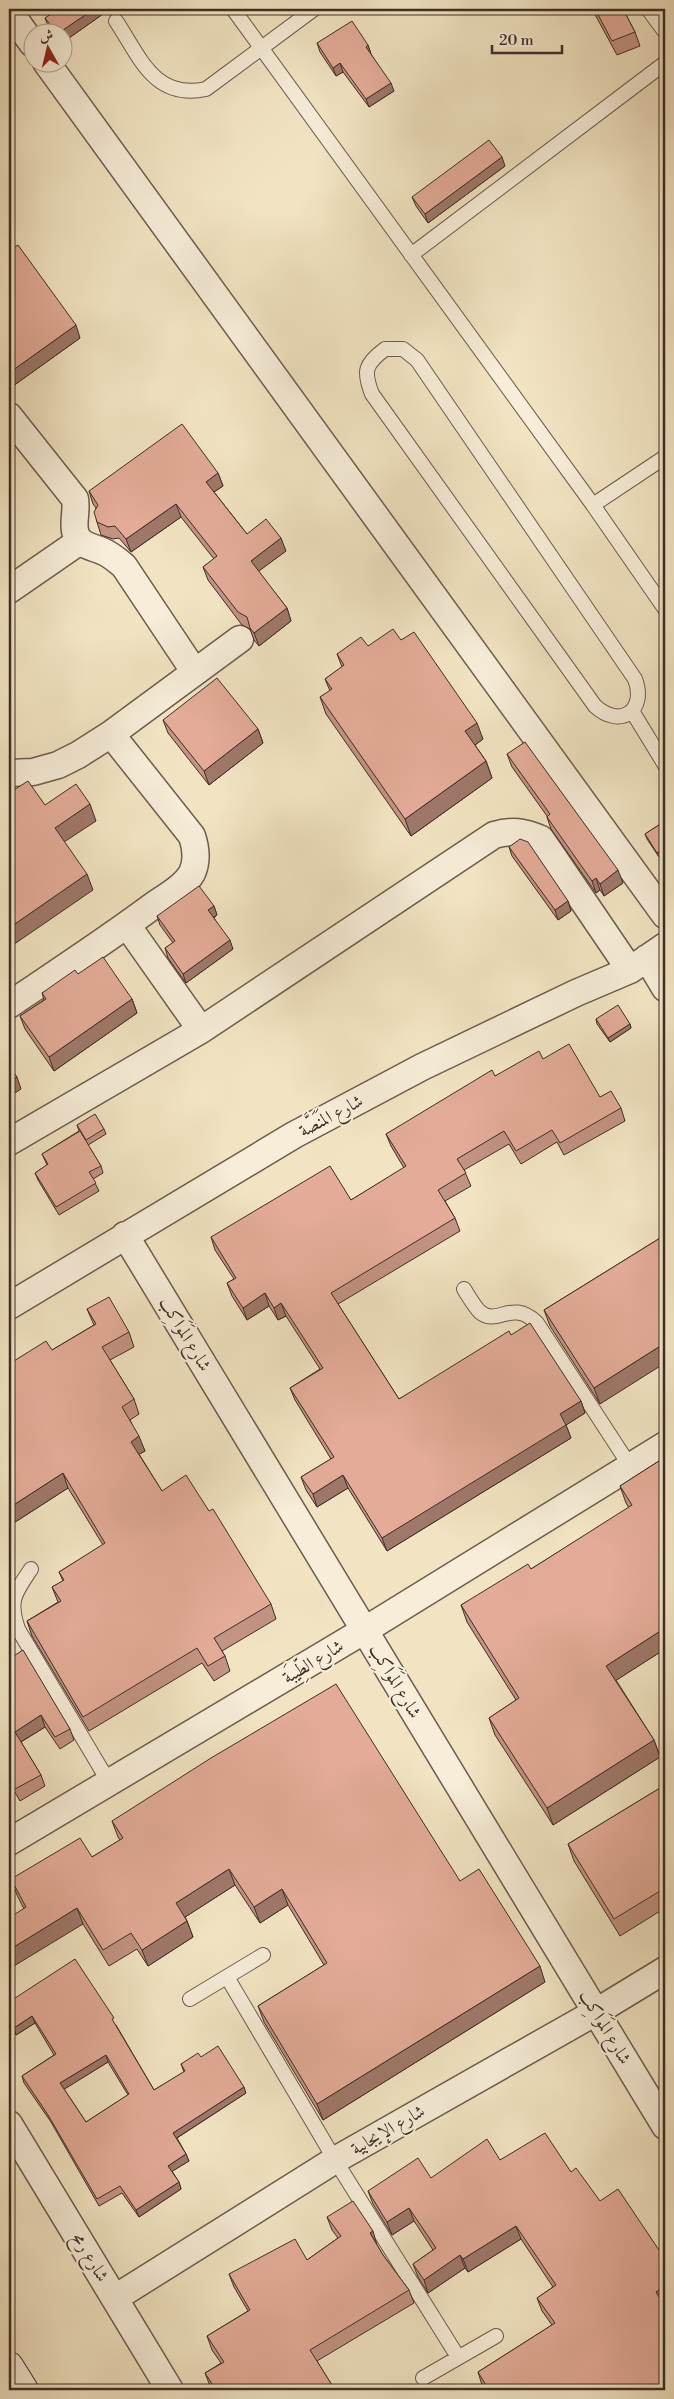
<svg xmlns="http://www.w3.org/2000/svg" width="674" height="2399" font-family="'Libre Bodoni',Amiri,serif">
	<rect width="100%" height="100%" fill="#f2e4c3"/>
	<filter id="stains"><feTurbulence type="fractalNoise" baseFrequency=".004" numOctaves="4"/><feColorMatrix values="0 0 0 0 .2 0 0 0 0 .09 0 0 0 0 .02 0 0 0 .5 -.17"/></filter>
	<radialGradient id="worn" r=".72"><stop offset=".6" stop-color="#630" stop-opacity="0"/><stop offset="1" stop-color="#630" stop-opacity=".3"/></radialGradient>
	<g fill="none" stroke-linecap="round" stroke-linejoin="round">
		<defs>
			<path id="service" d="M 233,9 L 593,505 L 665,609
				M 648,9 L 665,32
				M 116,21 C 140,57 154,100 206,89 L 314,9
				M 411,255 L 665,63
				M 385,349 L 403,349 L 417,360 L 635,679 C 647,711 620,729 595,706 L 372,394 C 363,371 365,364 385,349 Z
				M 593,505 L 665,457
				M 632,711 L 665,765
				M 464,1289 C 469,1297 474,1306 480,1312 C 498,1327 511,1298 537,1323 L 630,1466
				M 31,1569 C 15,1593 8,1600 18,1629 L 110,1784
				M 227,1977 L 335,2160 L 458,2357
				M 190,1999 L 263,1955
				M 423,2378 L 496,2336"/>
			<path id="minor" d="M 9,11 L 32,43
				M 46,62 L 665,915
				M 9,416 L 75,499 C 77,510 73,520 75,531 C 78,545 90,546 102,551 C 110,554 117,560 124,566 L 194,671
				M 9,590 L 80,541
				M 9,773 L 33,772 L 58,765 L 78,755 L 111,734 L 240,639
				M 127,925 L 201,1030
				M 647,958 L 665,988
				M 9,1005 C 58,972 107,940 154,905 C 167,896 184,887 192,873 C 198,860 196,848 192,836 L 111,734
				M 9,1142 L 201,1030 L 494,835 C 513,830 523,831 541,839 L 630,970
				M 125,1235 L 665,2126
				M 9,1306 L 294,1135 L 422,1067 L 576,993 L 630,970 L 665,946
				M 9,1842 L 365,1630 L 665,1445
				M 9,2124 L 170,2390
				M 115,2298 L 335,2160 L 596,2012 L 665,1970"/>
			<path id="secondary" d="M 9,2366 L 24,2390"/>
		</defs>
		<use href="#service" stroke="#6b5c4e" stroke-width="16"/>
		<use href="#minor" stroke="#6b5c4e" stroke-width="29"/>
		<use href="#secondary" stroke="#3e2e27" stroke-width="30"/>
		<use href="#service" stroke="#f7edd8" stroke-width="14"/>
		<use href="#minor" stroke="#f7edd8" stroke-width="26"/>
		<use href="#secondary" stroke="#f7edd8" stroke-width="28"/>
	</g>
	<path fill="#c39383" stroke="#3e2e27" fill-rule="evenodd" d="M 110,9 L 62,43 L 62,32 L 52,32 L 49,28 L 45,18 Z
		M 592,9 L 623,9 L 635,32 L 640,46 L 617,55 Z
		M 317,43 L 368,45 L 371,54 L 394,91 L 369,107 L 343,72 L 336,76 L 320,52 Z
		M 505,166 L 428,223 L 416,206 L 412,197 Z
		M 9,251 L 80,338 L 13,386 L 9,379 Z
		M 218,473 L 223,486 L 214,492 L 247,534 L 286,551 L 258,571 L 287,608 L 291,621 L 259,646 L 254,640 L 250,629 L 242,625 L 208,580 L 203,567 L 214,559 L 181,517 L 131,552 L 119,538 L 113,539 L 101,535 L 97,522 L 96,508 L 93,504 L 89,491 Z
		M 401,640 L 483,739 L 475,745 L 486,761 L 492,778 L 411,836 L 326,714 L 320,697 L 330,691 L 325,679 L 342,667 L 337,654 L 368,646 Z
		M 163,720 L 258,729 L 263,743 L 209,785 L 168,733 Z
		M 507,754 L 623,883 L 604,896 L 600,890 L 596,893 L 551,829 L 547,817 L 547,816 L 512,767 Z
		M 665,821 L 665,853 L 659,857 L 647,839 L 645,834 Z
		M 509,847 L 568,901 L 571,911 L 558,920 L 512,856 Z
		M 214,906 L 217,915 L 214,918 L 233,949 L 186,983 L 168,958 L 165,948 L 173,943 L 160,925 L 157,916 Z
		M 78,974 L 132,999 L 137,1013 L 54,1071 L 25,1029 L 20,1016 L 44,1000 L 42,993 Z
		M 596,1019 L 630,1024 L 631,1028 L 610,1042 L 597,1024 Z
		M 543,1059 L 600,1097 L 621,1108 L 625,1121 L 564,1155 L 557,1142 L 521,1164 L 509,1144 L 464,1170 L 471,1186 L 445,1201 L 455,1218 L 460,1231 L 338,1304 L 399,1399 L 511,1335 L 581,1401 L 585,1413 L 566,1425 L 571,1438 L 387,1551 L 348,1488 L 317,1507 L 306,1490 L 301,1477 L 331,1459 L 295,1400 L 290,1388 L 320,1369 L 286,1316 L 278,1320 L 269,1306 L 247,1320 L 232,1296 L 227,1283 L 234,1279 L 215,1250 L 211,1237 L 351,1200 L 404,1168 L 391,1146 L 386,1134 L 495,1076 Z
		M 77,1125 L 104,1129 L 106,1134 L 88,1145 L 101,1166 L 103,1173 L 93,1179 L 99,1191 L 59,1215 L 38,1180 L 35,1173 L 47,1165 L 42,1154 L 79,1131 Z
		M 665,1235 L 600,1404 L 550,1326 L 544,1310 Z
		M 87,1309 L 129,1332 L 134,1347 L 110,1360 L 134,1399 L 139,1414 L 130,1420 L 145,1451 L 139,1454 L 162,1491 L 271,1604 L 276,1619 L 222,1651 L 225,1656 L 230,1671 L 214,1681 L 202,1663 L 89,1731 L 32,1636 L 27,1621 L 58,1602 L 52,1587 L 63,1581 L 59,1572 L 103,1545 L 68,1488 L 9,1526 L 9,1364 L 52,1350 L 94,1325 Z
		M 662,1459 L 665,1649 L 616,1680 L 654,1740 L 660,1757 L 553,1825 L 495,1735 L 489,1718 L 516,1700 L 467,1622 L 461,1605 L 531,1569 L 629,1508 L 626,1503 L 620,1486 Z
		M 9,1659 L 70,1729 L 74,1740 L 60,1749 L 45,1727 L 21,1742 L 41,1775 L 45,1786 L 20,1801 L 9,1782 Z
		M 665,1785 L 665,1908 L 620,1936 L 574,1861 L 568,1844 Z
		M 112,1821 L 460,1881 L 545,1982 L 323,2120 L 264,2022 L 258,2006 L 324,1965 L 288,1905 L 260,1923 L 235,1885 L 185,1917 L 187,1921 L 193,1937 L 148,1966 L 137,1949 L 109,1966 L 83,1924 L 24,1909 L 17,1895 L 11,1879 L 92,1857 L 120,1840 L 118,1837 Z
		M 9,2002 L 116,2025 L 154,2090 L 184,2072 L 181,2064 L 201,2057 L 246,2093 L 177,2138 L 186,2154 L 189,2161 L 172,2171 L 179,2182 L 181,2189 L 139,2217 L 122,2193 L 99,2206 L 51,2122 L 24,2083 L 22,2076 L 54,2055 L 35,2023 L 16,2035 L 9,2023 ZM 108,2062 L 128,2095 L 86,2122 L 64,2089 Z
		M 500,2160 L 571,2172 L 663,2303 L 665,2390 L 486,2390 L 482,2385 L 478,2372 L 552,2325 L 542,2311 L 537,2298 L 553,2287 L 521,2239 L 468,2272 L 465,2268 L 428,2293 L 418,2277 L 413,2264 L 433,2250 L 414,2221 L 392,2235 L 373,2204 L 368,2191 L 431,2178 Z
		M 327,2217 L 377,2245 L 383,2255 L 409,2290 L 414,2303 L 317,2361 L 335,2390 L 212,2390 L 210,2386 L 205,2373 L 221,2363 L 212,2350 L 207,2336 L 248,2311 L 234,2287 L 229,2274 L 307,2260 L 338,2238 L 332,2230 Z"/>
	<path fill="#9f786a" stroke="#3e2e27" d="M 94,9 L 110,9 L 62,43 L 62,32 L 60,32 Z
		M 368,45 L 371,54 L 369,55 L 366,47 Z
		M 340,63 L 343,72 L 336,76 L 333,68 Z
		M 391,83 L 394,91 L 369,107 L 366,99 Z
		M 502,157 L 505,166 L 428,223 L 425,214 Z
		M 9,190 L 11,197 L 9,199 Z
		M 76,325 L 80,338 L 13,386 L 9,373 Z
		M 218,473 L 223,486 L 211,494 L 206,482 Z
		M 176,504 L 181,517 L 131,552 L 126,539 Z
		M 281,538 L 286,551 L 255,574 L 251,561 Z
		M 287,608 L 291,621 L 259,646 L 254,633 Z
		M 477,723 L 483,739 L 471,748 L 465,731 Z
		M 258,729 L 263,743 L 209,785 L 204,771 Z
		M 486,761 L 492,778 L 411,836 L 405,819 Z
		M 90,804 L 96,821 L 61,844 L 55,828 Z
		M 665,847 L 665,853 L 659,857 L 657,853 Z
		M 618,870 L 623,883 L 604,896 L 600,884 Z
		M 87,874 L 93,890 L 10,947 L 9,944 L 9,928 Z
		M 596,878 L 600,890 L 596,893 L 592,881 Z
		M 568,901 L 571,911 L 558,920 L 555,910 Z
		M 214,906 L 217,915 L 211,919 L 208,910 Z
		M 230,940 L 233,949 L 186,983 L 183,974 Z
		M 132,999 L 137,1013 L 54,1071 L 49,1057 Z
		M 630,1024 L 631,1028 L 610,1042 L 608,1038 Z
		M 17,1077 L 21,1089 L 9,1097 L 9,1083 Z
		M 265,1293 L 269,1306 L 247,1320 L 243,1308 Z
		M 281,1303 L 286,1316 L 278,1320 L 274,1308 Z
		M 665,1343 L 665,1363 L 600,1404 L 594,1388 Z
		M 581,1401 L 585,1413 L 566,1425 L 571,1438 L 387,1551 L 382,1538 L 560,1414 Z
		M 139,1436 L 145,1451 L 136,1456 L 131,1442 Z
		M 63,1473 L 68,1488 L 9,1526 L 9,1508 Z
		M 343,1475 L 348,1488 L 317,1507 L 313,1494 Z
		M 665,1628 L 665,1649 L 612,1683 L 606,1666 Z
		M 41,1715 L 45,1727 L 19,1743 L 15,1732 Z
		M 654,1740 L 660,1757 L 553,1825 L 547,1808 Z
		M 229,1869 L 235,1885 L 182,1919 L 176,1903 Z
		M 282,1889 L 288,1905 L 260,1923 L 254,1907 Z
		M 77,1908 L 83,1924 L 9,1969 L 9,1950 Z
		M 187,1921 L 193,1937 L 148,1966 L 142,1950 Z
		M 540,1966 L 545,1982 L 323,2120 L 317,2104 Z
		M 32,2016 L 35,2023 L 16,2035 L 14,2028 Z
		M 106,2055 L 108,2062 L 63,2090 L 60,2083 Z
		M 244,2087 L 246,2093 L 175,2139 L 173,2133 Z
		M 186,2154 L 189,2161 L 171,2172 L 168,2166 Z
		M 179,2182 L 181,2189 L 139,2217 L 136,2210 Z
		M 409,2208 L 414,2221 L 392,2235 L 387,2222 Z
		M 516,2226 L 521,2239 L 468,2272 L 463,2259 Z
		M 373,2231 L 377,2245 L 370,2233 Z
		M 460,2255 L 465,2268 L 428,2293 L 424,2280 Z
		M 665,2286 L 665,2302 L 661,2305 L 656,2292 Z"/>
	<path fill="#e3ab98" stroke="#3e2e27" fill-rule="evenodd" d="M 58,9 L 94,9 L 60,32 L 56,32 L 45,18 Z
		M 595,9 L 623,9 L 635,32 L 612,41 Z
		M 352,21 L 368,45 L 366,47 L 391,83 L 366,99 L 340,63 L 333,68 L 317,43 Z
		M 489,140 L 502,157 L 425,214 L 412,197 Z
		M 18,245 L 76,325 L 9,373 L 9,251 Z
		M 182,424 L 218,473 L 206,482 L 247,534 L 266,519 L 281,538 L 251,561 L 287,608 L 254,633 L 250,628 L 247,617 L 238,612 L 203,567 L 217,556 L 176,504 L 126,539 L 115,526 L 108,527 L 97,522 L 94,512 L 98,505 L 89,491 Z
		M 393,629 L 401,640 L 414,632 L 477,723 L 465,731 L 486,761 L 405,819 L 320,697 L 332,689 L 325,679 L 344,665 L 337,654 L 361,637 L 368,646 Z
		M 217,678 L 258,729 L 204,771 L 163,720 Z
		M 525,742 L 618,870 L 600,884 L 596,878 L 592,881 L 547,817 L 550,814 L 507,754 Z
		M 28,781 L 45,805 L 76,784 L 90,804 L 55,828 L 87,874 L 9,928 L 9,793 Z
		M 665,821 L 665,847 L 657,853 L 645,834 Z
		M 520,839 L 528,842 L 568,901 L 555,910 L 509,847 Z
		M 199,886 L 214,906 L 208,910 L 230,940 L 183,974 L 165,948 L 175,941 L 157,916 Z
		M 103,957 L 132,999 L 49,1057 L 20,1016 L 46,999 L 42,993 L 75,970 L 78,974 Z
		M 618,1005 L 630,1024 L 608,1038 L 596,1019 Z
		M 569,1044 L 600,1097 L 611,1091 L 621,1108 L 560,1143 L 552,1130 L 516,1151 L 504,1131 L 457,1159 L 466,1173 L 438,1190 L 455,1218 L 331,1293 L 399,1399 L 509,1331 L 511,1335 L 530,1323 L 581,1401 L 560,1414 L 566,1425 L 382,1538 L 343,1475 L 313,1494 L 301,1477 L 334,1457 L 290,1388 L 323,1368 L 281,1303 L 274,1308 L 265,1293 L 243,1308 L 227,1283 L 236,1278 L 211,1237 L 330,1166 L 351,1200 L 406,1166 L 386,1134 L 492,1070 L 495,1076 L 539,1051 L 543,1059 Z
		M 9,1065 L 17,1077 L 9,1083 Z
		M 95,1114 L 104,1129 L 86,1140 L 77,1125 Z
		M 80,1131 L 101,1166 L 89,1172 L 96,1183 L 56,1207 L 35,1173 L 48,1164 L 42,1154 Z
		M 665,1217 L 665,1226 L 661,1219 Z
		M 665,1235 L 665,1343 L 594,1388 L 544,1310 Z
		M 109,1297 L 129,1332 L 102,1347 L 134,1399 L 122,1407 L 139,1436 L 131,1442 L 162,1491 L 186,1475 L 209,1511 L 213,1509 L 271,1604 L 214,1638 L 225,1656 L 208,1666 L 197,1648 L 83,1717 L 27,1621 L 61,1601 L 52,1587 L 64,1580 L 59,1572 L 105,1543 L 63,1473 L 9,1508 L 9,1364 L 46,1341 L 52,1350 L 96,1324 L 87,1309 Z
		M 662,1459 L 665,1465 L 665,1628 L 606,1666 L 654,1740 L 547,1808 L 489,1718 L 519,1698 L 461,1605 L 528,1564 L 531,1569 L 632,1505 L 620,1486 Z
		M 23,1650 L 70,1729 L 55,1737 L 41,1715 L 15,1732 L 41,1775 L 15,1789 L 9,1778 L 9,1659 Z
		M 336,1684 L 460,1881 L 479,1869 L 540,1966 L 317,2104 L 258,2006 L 327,1963 L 282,1889 L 254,1907 L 229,1869 L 176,1903 L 187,1921 L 142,1950 L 131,1933 L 103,1950 L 77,1908 L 9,1950 L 9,1918 L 26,1907 L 11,1879 L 80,1838 L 92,1857 L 123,1838 L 112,1821 L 211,1758 Z
		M 665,1785 L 665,1888 L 614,1919 L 568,1844 Z
		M 75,1959 L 114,2018 L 112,2019 L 154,2090 L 185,2071 L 181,2064 L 198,2053 L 201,2057 L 218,2046 L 244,2087 L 173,2133 L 186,2154 L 168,2166 L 179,2182 L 136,2210 L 120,2186 L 97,2199 L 48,2115 L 22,2076 L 56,2054 L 32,2016 L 14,2028 L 9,2020 L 9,2002 ZM 106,2055 L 129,2094 L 86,2122 L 60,2083 Z
		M 545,2133 L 571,2172 L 576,2168 L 600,2201 L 618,2189 L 665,2259 L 665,2286 L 656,2292 L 665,2307 L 665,2390 L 489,2390 L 478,2372 L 555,2323 L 537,2298 L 556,2285 L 516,2226 L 463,2259 L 460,2255 L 424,2280 L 413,2264 L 436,2248 L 409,2208 L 387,2222 L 368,2191 L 418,2158 L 431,2178 L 487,2139 L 500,2160 Z
		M 353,2201 L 373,2231 L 370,2233 L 383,2255 L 409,2290 L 310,2350 L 335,2390 L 216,2390 L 205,2373 L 224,2362 L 207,2336 L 250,2310 L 229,2274 L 295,2239 L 307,2260 L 341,2236 L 327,2217 Z"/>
	<g text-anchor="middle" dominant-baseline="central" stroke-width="4" stroke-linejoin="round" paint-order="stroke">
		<g font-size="18" fill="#3e2e27" stroke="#f7edd8">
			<text transform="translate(331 1116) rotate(-28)">شارع المَنَصَّة</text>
			<text transform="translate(185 1334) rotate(59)">شارع المَوَاكِب</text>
			<text transform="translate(313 1662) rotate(-31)">شارع الطِّيبَة</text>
			<text transform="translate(395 1681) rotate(59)">شارع المَوَاكِب</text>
			<text transform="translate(605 2027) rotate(59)">شارع المَوَاكِب</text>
			<text transform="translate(388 2130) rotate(-30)">شارع الإيجابية</text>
			<text transform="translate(90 2257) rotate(59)">شارع رمح</text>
		</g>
	</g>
	<rect width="674" height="2399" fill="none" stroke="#f2e4c3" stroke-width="30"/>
	<rect x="10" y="10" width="654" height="2379" fill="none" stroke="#3e2e27" stroke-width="2.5"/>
	<rect x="15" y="15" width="644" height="2369" fill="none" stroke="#3e2e27"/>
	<g transform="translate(48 48) rotate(352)"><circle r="24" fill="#f7edd8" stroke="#ada191"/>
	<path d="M0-4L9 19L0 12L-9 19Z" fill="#8f2418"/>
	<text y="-8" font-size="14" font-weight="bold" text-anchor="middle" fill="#3e2e27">ش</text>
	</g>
	<path d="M492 45v8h70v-8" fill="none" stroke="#3e2e27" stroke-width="2.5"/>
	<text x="499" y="45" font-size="15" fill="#3e2e27" stroke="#f7edd8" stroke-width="4" paint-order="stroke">20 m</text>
	<rect width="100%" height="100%" filter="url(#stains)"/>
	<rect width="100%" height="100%" fill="url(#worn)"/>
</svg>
